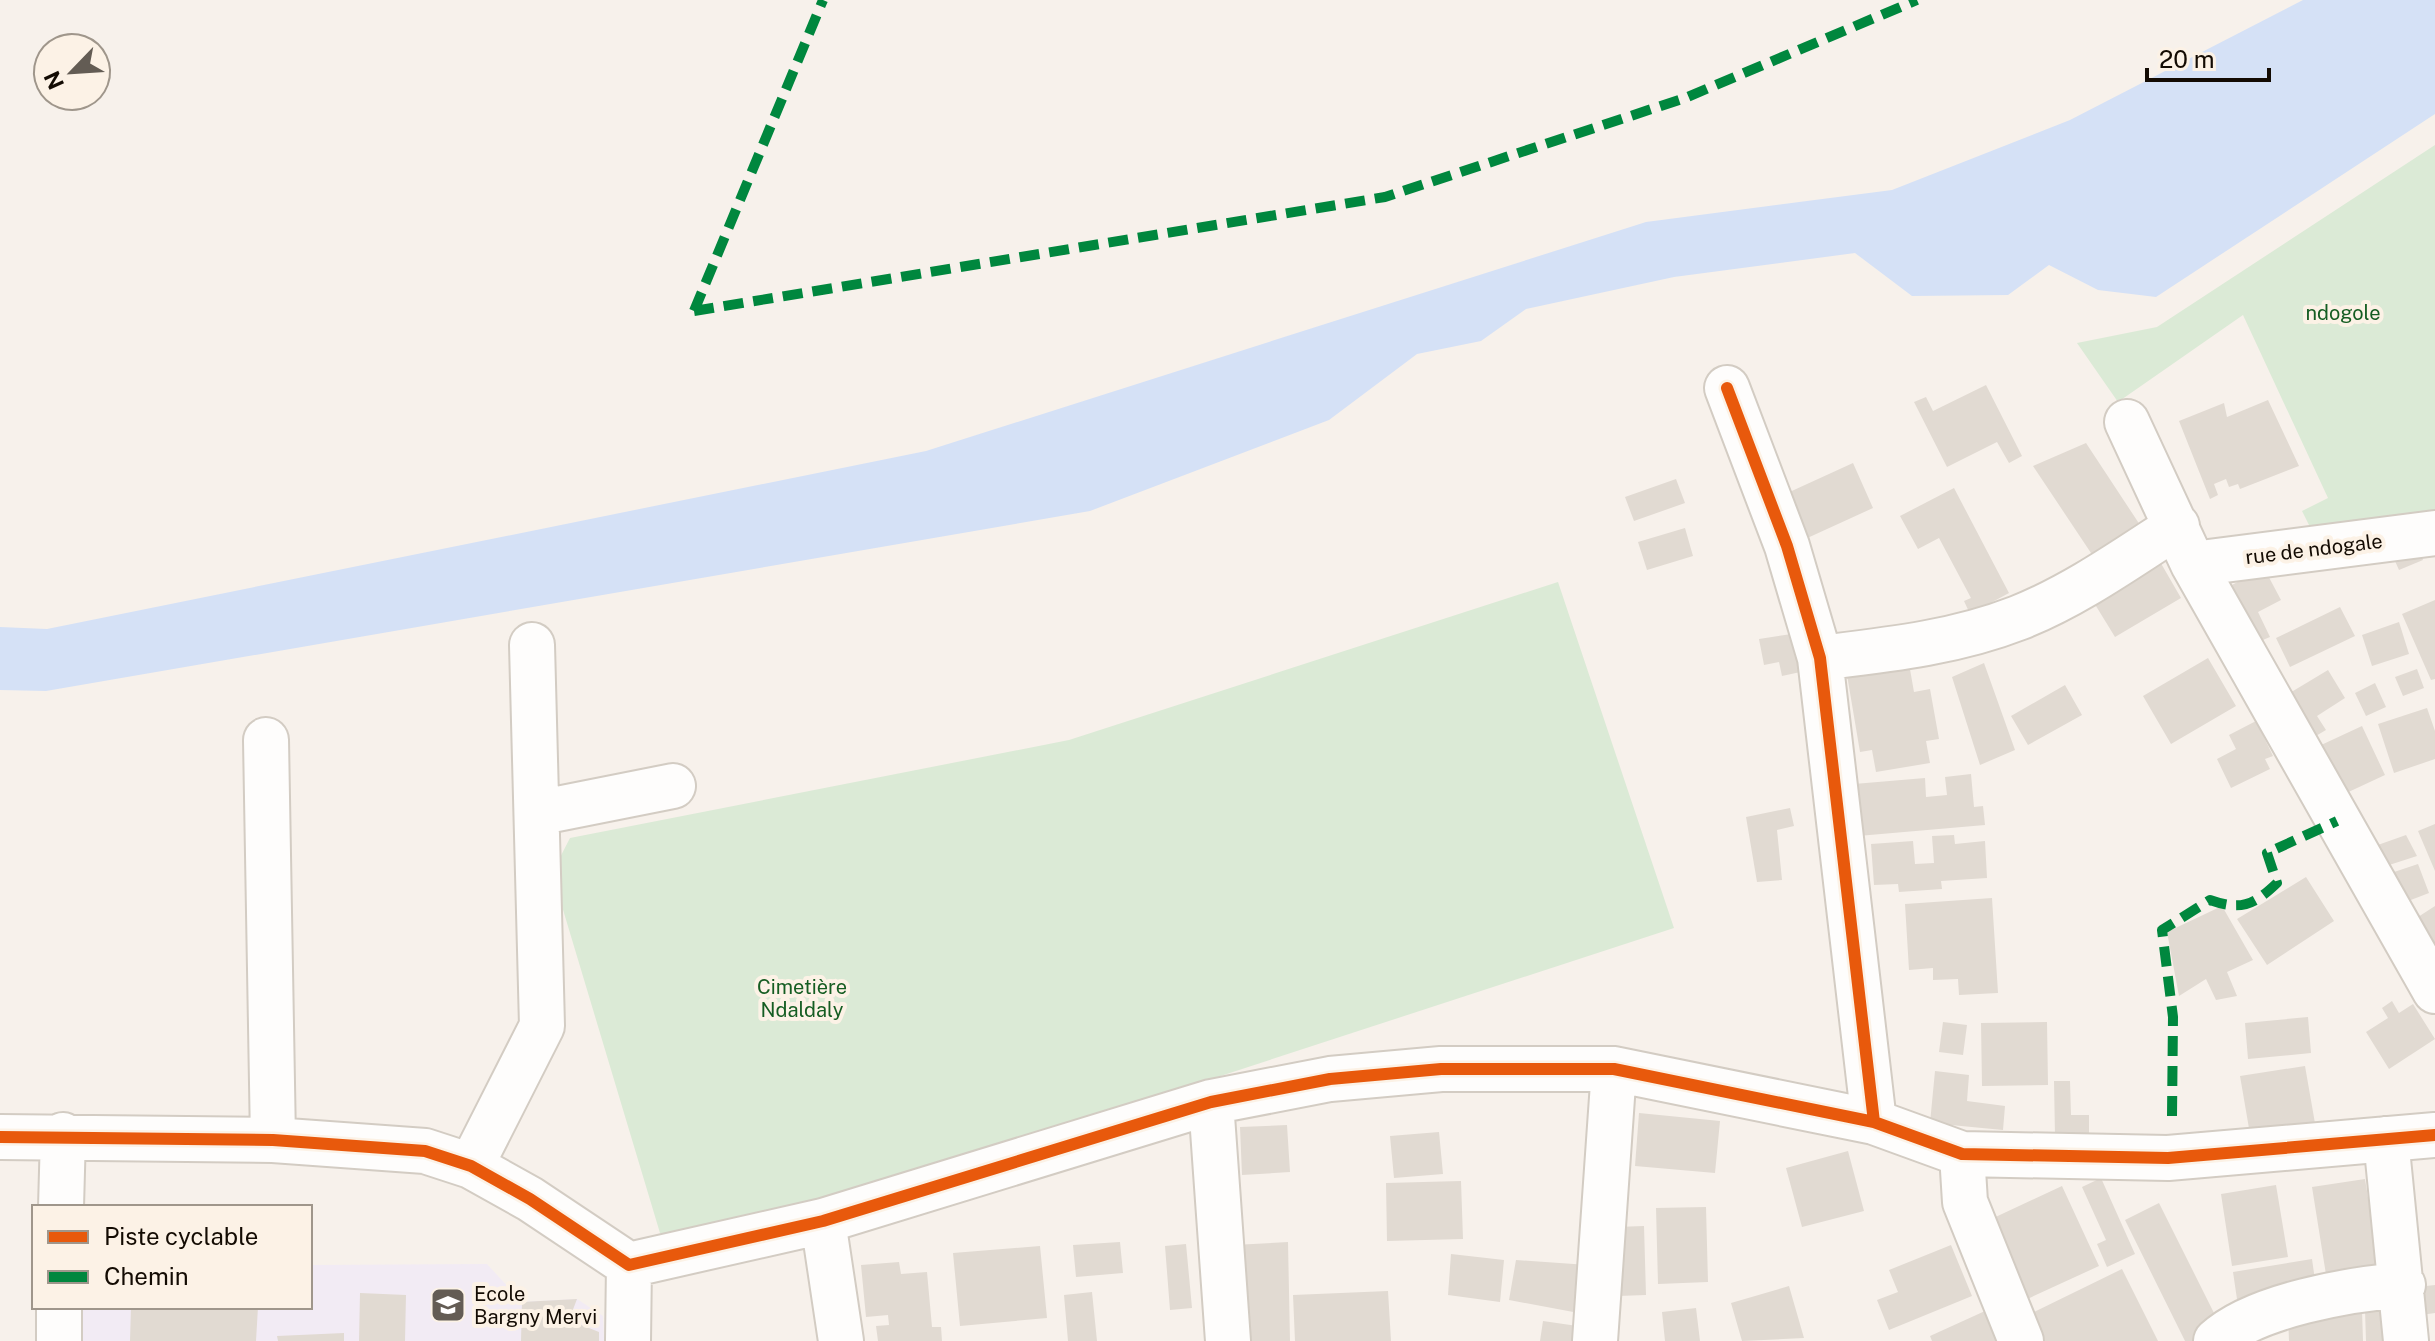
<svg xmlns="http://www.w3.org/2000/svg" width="2435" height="1341" font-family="'Public Sans',sans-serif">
	<rect width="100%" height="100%" fill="#f7f1eb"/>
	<path fill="#f2ebf4" d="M 487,1264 L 522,1302 L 577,1299 L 603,1316 L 604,1341 L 63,1341 L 62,1307 L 310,1307 L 310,1265 Z"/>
	<path fill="#dbead6" d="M 2435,145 L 2435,514 L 2312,531 L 2302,511 L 2328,498 L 2243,315 L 2118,402 L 2077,343 L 2157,327 Z
		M 1558,582 L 1674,928 L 690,1249 L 660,1233 L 552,873 L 570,838 L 1069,740 Z"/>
	<path fill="#d5e1f6" d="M 2303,0 L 2435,0 L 2435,114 L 2156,297 L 2098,290 L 2049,265 L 2008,295 L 1912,296 L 1855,253 L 1674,277 L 1526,309 L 1481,341 L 1417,354 L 1329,420 L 1090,511 L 46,691 L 0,690 L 0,627 L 47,629 L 926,451 L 1646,222 L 1892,190 L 2070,120 Z"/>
	<path fill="#e1dad2" d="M 1986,385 L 2022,456 L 2009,463 L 1997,442 L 1947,467 L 1914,402 L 1926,397 L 1933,411 Z
		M 2268,400 L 2299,466 L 2240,489 L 2238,484 L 2229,487 L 2226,479 L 2214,484 L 2218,495 L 2210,499 L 2179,421 L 2224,403 L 2227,417 Z
		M 2086,443 L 2140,525 L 2095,559 L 2033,466 Z
		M 1853,463 L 1873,508 L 1803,540 L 1783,495 Z
		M 1676,479 L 1685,503 L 1634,521 L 1625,497 Z
		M 1954,488 L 2009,593 L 1970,614 L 1964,601 L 1971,598 L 1939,538 L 1918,549 L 1900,516 Z
		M 1685,528 L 1693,556 L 1647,570 L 1638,542 Z
		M 2416,542 L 2423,560 L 2399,570 L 2391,552 Z
		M 2155,553 L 2181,598 L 2115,637 L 2088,593 Z
		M 2264,568 L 2281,600 L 2258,612 L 2270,637 L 2258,642 L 2230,586 Z
		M 2435,600 L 2435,679 L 2431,680 L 2402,614 Z
		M 2340,607 L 2355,636 L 2290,667 L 2276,638 Z
		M 2399,622 L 2409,654 L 2372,666 L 2362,635 Z
		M 1798,633 L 1805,671 L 1782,676 L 1779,662 L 1764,665 L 1759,639 Z
		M 1908,658 L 1914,692 L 1930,689 L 1939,739 L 1926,741 L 1930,763 L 1876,772 L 1872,750 L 1860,752 L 1846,669 Z
		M 2208,658 L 2236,706 L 2171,744 L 2143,696 Z
		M 1984,663 L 2015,750 L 1980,765 L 1952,677 Z
		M 2417,669 L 2424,688 L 2403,696 L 2395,677 Z
		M 2328,670 L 2345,698 L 2317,716 L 2326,730 L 2309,740 L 2283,697 Z
		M 2375,683 L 2386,707 L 2366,716 L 2355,693 Z
		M 2065,685 L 2082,715 L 2028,745 L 2011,716 Z
		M 2427,708 L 2435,731 L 2435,759 L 2394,773 L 2378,724 Z
		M 2256,721 L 2273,756 L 2265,759 L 2270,769 L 2231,788 L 2217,759 L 2236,749 L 2229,735 Z
		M 2362,726 L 2385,775 L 2342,795 L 2319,746 Z
		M 1971,774 L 1974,807 L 1983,806 L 1985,825 L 1858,836 L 1854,784 L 1925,778 L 1926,797 L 1947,795 L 1945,777 Z
		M 1790,808 L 1794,826 L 1777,830 L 1782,880 L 1757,882 L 1746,817 Z
		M 2435,824 L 2435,871 L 2418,831 Z
		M 1954,835 L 1955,844 L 1985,841 L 1987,878 L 1941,881 L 1942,889 L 1899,892 L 1898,884 L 1874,885 L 1871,844 L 1913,841 L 1915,864 L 1934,863 L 1932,836 Z
		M 2406,835 L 2417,856 L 2383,867 L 2375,846 Z
		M 2418,864 L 2429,893 L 2403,903 L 2391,873 Z
		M 2306,877 L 2334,921 L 2267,965 L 2237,919 Z
		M 1992,898 L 1998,993 L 1959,995 L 1958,979 L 1933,980 L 1933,968 L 1909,970 L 1905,904 Z
		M 2222,906 L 2253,960 L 2227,972 L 2237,996 L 2216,1000 L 2206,979 L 2179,996 L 2167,932 Z
		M 2435,906 L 2435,945 L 2418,917 Z
		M 2392,1001 L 2399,1013 L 2413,1004 L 2435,1039 L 2389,1069 L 2366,1032 L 2388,1018 L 2382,1008 Z
		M 2308,1017 L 2311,1053 L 2248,1059 L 2245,1023 Z
		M 1943,1022 L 1967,1025 L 1963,1055 L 1939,1052 Z
		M 2047,1022 L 2048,1085 L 1982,1086 L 1981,1023 Z
		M 2305,1066 L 2316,1129 L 2251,1140 L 2240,1076 Z
		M 1935,1071 L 1969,1075 L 1967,1101 L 2005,1106 L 2003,1130 L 1930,1123 Z
		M 2054,1081 L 2070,1081 L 2071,1115 L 2089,1115 L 2089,1136 L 2055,1136 Z
		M 1639,1113 L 1720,1121 L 1715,1173 L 1635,1166 Z
		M 1287,1125 L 1290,1172 L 1242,1175 L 1240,1127 Z
		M 1439,1132 L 1443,1174 L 1394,1178 L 1390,1136 Z
		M 1848,1151 L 1864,1211 L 1802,1227 L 1786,1168 Z
		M 2101,1178 L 2135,1254 L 2107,1267 L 2097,1244 L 2106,1240 L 2082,1187 Z
		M 2365,1179 L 2381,1279 L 2328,1287 L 2312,1187 Z
		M 1461,1181 L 1463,1239 L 1387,1241 L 1386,1183 Z
		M 2276,1185 L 2288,1257 L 2232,1266 L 2221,1194 Z
		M 2062,1186 L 2099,1266 L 2023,1301 L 1987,1221 Z
		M 2159,1203 L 2222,1329 L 2199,1341 L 2185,1341 L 2125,1220 Z
		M 1706,1207 L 1708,1282 L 1658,1284 L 1656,1208 Z
		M 1644,1226 L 1646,1295 L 1618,1296 L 1616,1227 Z
		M 1120,1242 L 1123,1273 L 1076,1277 L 1073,1245 Z
		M 1288,1242 L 1290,1341 L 1240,1341 L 1234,1245 Z
		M 1186,1244 L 1192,1308 L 1170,1310 L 1165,1246 Z
		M 1951,1245 L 1972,1296 L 1889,1330 L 1877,1300 L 1898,1292 L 1889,1270 Z
		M 1040,1246 L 1047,1318 L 960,1326 L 953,1253 Z
		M 1451,1254 L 1504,1260 L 1500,1302 L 1448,1295 Z
		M 2312,1259 L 2317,1294 L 2238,1306 L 2233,1272 Z
		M 1516,1260 L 1588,1265 L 1584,1314 L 1509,1300 Z
		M 899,1262 L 901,1274 L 927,1272 L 932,1327 L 941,1327 L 942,1341 L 878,1341 L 876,1326 L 889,1325 L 888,1315 L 866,1317 L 861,1265 Z
		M 2122,1269 L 2158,1341 L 2043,1341 L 2030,1314 Z
		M 2435,1285 L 2435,1313 L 2421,1315 L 2417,1287 Z
		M 1789,1286 L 1804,1338 L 1742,1341 L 1731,1303 Z
		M 1388,1291 L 1391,1341 L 1295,1341 L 1293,1295 Z
		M 1092,1292 L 1097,1341 L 1068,1341 L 1064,1295 Z
		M 360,1293 L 406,1295 L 405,1341 L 359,1341 Z
		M 577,1299 L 569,1320 L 599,1332 L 599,1341 L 521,1341 L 522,1302 Z
		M 131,1307 L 258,1307 L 256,1341 L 130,1341 Z
		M 1696,1308 L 1700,1341 L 1665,1341 L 1662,1312 Z
		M 2398,1309 L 2399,1341 L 2366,1341 L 2365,1310 Z
		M 2362,1310 L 2363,1341 L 2289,1341 L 2288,1314 Z
		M 1985,1311 L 1998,1341 L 1932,1341 L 1930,1336 Z
		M 1543,1321 L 1591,1328 L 1589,1341 L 1540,1341 Z
		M 344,1333 L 344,1341 L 278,1341 L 277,1336 Z"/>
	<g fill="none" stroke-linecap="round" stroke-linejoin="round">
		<defs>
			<path id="street" d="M 1727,388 L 1787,546 L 1820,658 L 1874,1122
				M 2127,422 L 2193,564 L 2435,991
				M 2193,564 L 2435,533
				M 1820,658 C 1886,650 1954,643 2018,618 C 2074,596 2126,559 2177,526
				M 266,740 L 273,1140
				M 537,813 L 673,786
				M 1211,1102 L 1228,1341
				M 0,1137 L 273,1140 L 425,1151 L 471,1166 L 530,1199 L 629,1265 L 823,1221 L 1211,1102 L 1330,1079 L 1441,1069 L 1614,1069 L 1874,1122 L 1962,1154 L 2168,1158 L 2435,1135
				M 2386,1139 L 2406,1341
				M 1962,1154 L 1965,1202 L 2021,1341
				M 471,1166 L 542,1026 L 532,645
				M 61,1207 L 63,1135
				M 823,1221 L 841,1341
				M 59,1307 L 59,1341
				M 628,1341 L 629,1265
				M 1595,1341 L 1614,1069
				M 2216,1341 C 2255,1305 2351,1289 2403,1285"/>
		</defs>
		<use href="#street" stroke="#d3ccc3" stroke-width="48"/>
		<use href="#street" stroke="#fefdfc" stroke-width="44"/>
		<path stroke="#00873e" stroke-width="10" stroke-dasharray="20 10" stroke-linecap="butt" d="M 694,311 L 1385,197 L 1685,98 L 1917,0
			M 694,311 L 823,0
			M 2172,1116 L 2173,1017 L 2162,930 L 2210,900 C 2241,911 2254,905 2277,883 L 2267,853 L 2337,821"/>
		<defs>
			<path id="cycleway" d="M 1727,388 L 1787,546 L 1820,658 L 1874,1122
				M 0,1137 L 273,1140 L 425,1151 L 471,1166 L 530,1199 L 629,1265 L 823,1221 L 1211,1102 L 1330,1079 L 1441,1069 L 1614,1069 L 1874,1122 L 1962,1154 L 2168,1158 L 2435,1135"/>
		</defs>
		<use href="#cycleway" stroke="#fcf2e6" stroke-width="17"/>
		<use href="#cycleway" stroke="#e8590c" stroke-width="12"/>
	</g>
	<defs>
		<symbol id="school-square" viewBox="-11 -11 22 22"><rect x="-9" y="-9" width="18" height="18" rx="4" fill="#635c54" stroke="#fcf2e6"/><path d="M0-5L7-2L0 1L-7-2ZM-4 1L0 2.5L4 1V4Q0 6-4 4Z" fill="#fff"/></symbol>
	</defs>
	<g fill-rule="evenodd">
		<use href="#school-square" x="428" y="1285" width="40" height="40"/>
	</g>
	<g text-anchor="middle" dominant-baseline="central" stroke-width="8" stroke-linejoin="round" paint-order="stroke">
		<g font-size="20" fill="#155d22" stroke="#fcf2e6">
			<text x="2343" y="313">ndogole</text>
			<text x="802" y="987">Cimetière<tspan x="802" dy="23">Ndaldaly</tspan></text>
		</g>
		<g font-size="20" fill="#130b03" stroke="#fcf2e6">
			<text transform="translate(2314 549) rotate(-7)">rue de ndogale</text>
		</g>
		<g font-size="20" fill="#130b03" stroke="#fcf2e6" text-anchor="start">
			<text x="474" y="1294">Ecole<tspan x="474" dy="23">Bargny Mervi</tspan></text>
		</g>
	</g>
	<rect x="32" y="1205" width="280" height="104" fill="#fcf2e6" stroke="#9f968b" stroke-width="2"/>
	<rect x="48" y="1231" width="40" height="12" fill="#e8590c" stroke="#9f968b" stroke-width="2"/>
	<text x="104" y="1245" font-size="24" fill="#130b03">Piste cyclable</text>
	<rect x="48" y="1271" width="40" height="12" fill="#00873e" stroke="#9f968b" stroke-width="2"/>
	<text x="104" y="1285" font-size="24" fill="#130b03">Chemin</text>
	<g transform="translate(72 72) rotate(245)"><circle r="38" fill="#fcf2e6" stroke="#9f968b" stroke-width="2"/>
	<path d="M0-6L14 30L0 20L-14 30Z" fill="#635c54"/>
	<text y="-12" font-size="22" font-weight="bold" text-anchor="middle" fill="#130b03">N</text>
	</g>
	<path d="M2147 68v12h122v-12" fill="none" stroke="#130b03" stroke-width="4"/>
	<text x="2159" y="68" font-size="24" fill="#130b03" stroke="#fcf2e6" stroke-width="6" paint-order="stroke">20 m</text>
</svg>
